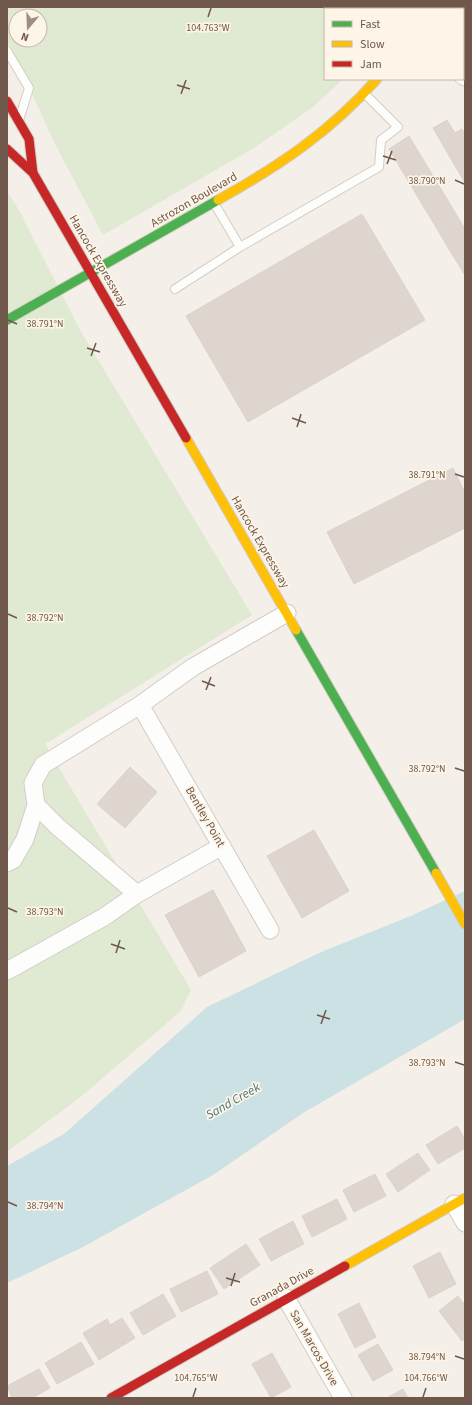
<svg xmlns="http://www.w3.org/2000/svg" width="472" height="1405" font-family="'Source Sans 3',sans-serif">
	<rect width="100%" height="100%" fill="#f4efe8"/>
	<path fill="#e0ead3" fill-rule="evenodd" d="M 7,7 L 397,7 L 396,9 L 325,9 L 325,79 L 343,79 L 313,107 L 254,148 L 103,235 L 56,146 L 7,40 ZM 16,16 L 40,16 L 40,40 L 16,40 Z
		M 7,191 L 20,212 L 80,330 L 252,615 L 45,744 L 191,990 L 181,1011 L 78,1099 L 7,1152 Z"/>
	<path fill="#cbe1e3" d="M 465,891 L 465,1019 L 303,1113 L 213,1175 L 83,1247 L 7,1283 L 7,1166 L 64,1134 L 207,1007 L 319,953 L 413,915 Z"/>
	<path fill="#ddd5ce" stroke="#dcd2cb" d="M 447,120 L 455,133 L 462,129 L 465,134 L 465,183 L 433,128 Z
		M 409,136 L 465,229 L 464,274 L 389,149 Z
		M 362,214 L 425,320 L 248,422 L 186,316 Z
		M 453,468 L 465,493 L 465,528 L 354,584 L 327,532 Z
		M 130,767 L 157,792 L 125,828 L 97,804 Z
		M 314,830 L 349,891 L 302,918 L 267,856 Z
		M 213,890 L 246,951 L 199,977 L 165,915 Z
		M 457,1126 L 465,1139 L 465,1148 L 438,1164 L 426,1145 Z
		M 418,1153 L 430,1170 L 398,1192 L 386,1174 Z
		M 375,1174 L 386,1196 L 354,1212 L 343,1190 Z
		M 337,1199 L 347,1219 L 312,1237 L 302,1216 Z
		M 293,1221 L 304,1244 L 271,1261 L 259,1239 Z
		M 246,1244 L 260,1265 L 224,1289 L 210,1268 Z
		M 440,1252 L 456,1284 L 429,1298 L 413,1266 Z
		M 207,1271 L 218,1294 L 181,1312 L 170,1289 Z
		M 163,1294 L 176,1316 L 143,1335 L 130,1313 Z
		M 458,1296 L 465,1305 L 465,1338 L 462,1341 L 439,1311 Z
		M 359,1303 L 376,1337 L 355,1348 L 338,1314 Z
		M 122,1318 L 135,1338 L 99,1360 L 83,1333 L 107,1319 L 110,1325 Z
		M 81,1342 L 94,1364 L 57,1384 L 45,1363 Z
		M 378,1344 L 393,1370 L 373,1381 L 358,1355 Z
		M 272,1353 L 291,1387 L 271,1398 L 252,1364 Z
		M 39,1369 L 50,1388 L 32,1398 L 12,1398 L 7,1386 Z
		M 403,1389 L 408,1398 L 387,1398 Z"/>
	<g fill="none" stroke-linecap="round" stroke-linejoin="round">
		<defs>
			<path id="lane" d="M 7,51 L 29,88 L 20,117
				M 214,203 L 240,247
				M 175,289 L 240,247 L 379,167 L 381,140 L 398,127 L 365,94"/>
			<path id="street" d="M 463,76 L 465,77
				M 140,705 L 270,930
				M 36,805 L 58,827 L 137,894
				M 7,863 L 13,860 L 25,839 L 36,805 L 33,783 L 43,765 L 140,705 L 193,667 L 287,613
				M 7,971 L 104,917 L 137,894 L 222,846
				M 454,1204 L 465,1223
				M 286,1298 L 343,1398"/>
			<path id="fast" d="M 425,9 L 426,7
				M 7,320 L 218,200
				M 296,630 L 436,873"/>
			<path id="slow" d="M 218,200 C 279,166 330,132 377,79
				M 186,438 L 296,630
				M 436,873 L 465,924
				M 345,1266 L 465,1198"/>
			<path id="jam" d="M 7,101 L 29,139 L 33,173
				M 7,149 L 33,173 L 186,438
				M 111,1398 L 345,1266"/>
		</defs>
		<use href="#lane" stroke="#d3ccc6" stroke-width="10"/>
		<use href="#street" stroke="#d3ccc6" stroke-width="19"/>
		<use href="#fast" stroke="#d2cbc4" stroke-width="11"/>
		<use href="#slow" stroke="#d2cbc4" stroke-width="11"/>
		<use href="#jam" stroke="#d2cbc4" stroke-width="11"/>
		<use href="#lane" stroke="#fdfdfc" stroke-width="8"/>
		<use href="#street" stroke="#fdfdfc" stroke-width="17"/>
		<use href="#fast" stroke="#4caf50" stroke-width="9"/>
		<use href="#slow" stroke="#ffc107" stroke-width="9"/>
		<use href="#jam" stroke="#c62828" stroke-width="9"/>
	</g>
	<path fill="none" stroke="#6f584b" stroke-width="1.5" d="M 208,17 L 211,8M 177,85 L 190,89M 181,94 L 186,80M 383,156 L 396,160M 387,164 L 392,151M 455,180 L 464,184M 8,320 L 17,324M 87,348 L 100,352M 91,356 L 96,343M 292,418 L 306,423M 297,427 L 301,414M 455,474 L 464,477M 8,614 L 17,618M 202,681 L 215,686M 206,690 L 211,677M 455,768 L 464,771M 8,908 L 17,912M 111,944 L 125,949M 116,953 L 120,940M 317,1015 L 330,1019M 321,1024 L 326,1010M 455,1062 L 464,1065M 8,1202 L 17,1206M 226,1278 L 240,1282M 231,1286 L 235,1273M 455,1356 L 464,1359M 193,1397 L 196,1388M 423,1397 L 426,1388"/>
	<g text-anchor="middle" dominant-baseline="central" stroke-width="3.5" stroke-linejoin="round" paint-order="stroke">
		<g font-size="12" fill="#6f584b" stroke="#fdf5e7">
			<text transform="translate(194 200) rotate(-30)">Astrozon Boulevard</text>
			<text transform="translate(98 261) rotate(60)">Hancock Expressway</text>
			<text transform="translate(260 542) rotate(60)">Hancock Expressway</text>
			<text transform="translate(205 817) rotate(60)">Bentley Point</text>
			<text transform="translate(282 1287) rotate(-29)">Granada Drive</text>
			<text transform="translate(314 1348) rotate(60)">San Marcos Drive</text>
		</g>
		<g font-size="13" font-style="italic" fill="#477780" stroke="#fdf5e7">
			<text transform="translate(233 1101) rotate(-30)">Sand Creek</text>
		</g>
	</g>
	<g font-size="10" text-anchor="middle" fill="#6f584b" stroke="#fdf5e7" stroke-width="3.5" stroke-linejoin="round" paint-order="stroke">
		<text x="208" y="31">104.763°W</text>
		<text x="427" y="184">38.790°N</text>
		<text x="45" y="327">38.791°N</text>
		<text x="427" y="478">38.791°N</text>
		<text x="45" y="621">38.792°N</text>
		<text x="427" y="772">38.792°N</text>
		<text x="45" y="915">38.793°N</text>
		<text x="427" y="1066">38.793°N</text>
		<text x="45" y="1209">38.794°N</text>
		<text x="427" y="1360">38.794°N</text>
		<text x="196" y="1381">104.765°W</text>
		<text x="426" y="1381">104.766°W</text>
	</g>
	<rect width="472" height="1405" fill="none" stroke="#6f584b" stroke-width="16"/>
	<rect x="324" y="8" width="140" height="72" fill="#fdf5e7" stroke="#c4b6a9"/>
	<rect x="332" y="21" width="20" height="6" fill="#4caf50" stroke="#c4b6a9"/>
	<text x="360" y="28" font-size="12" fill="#6f584b">Fast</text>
	<rect x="332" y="41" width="20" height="6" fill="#ffc107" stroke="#c4b6a9"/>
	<text x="360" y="48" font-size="12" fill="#6f584b">Slow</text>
	<rect x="332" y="61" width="20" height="6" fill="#c62828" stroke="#c4b6a9"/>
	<text x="360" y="68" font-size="12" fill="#6f584b">Jam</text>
	<g transform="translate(28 28) rotate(199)"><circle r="19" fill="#fdf5e7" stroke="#c4b6a9"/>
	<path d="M0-3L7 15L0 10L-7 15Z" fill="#9e8d82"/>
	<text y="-6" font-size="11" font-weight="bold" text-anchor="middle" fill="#6f584b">N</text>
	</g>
</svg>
